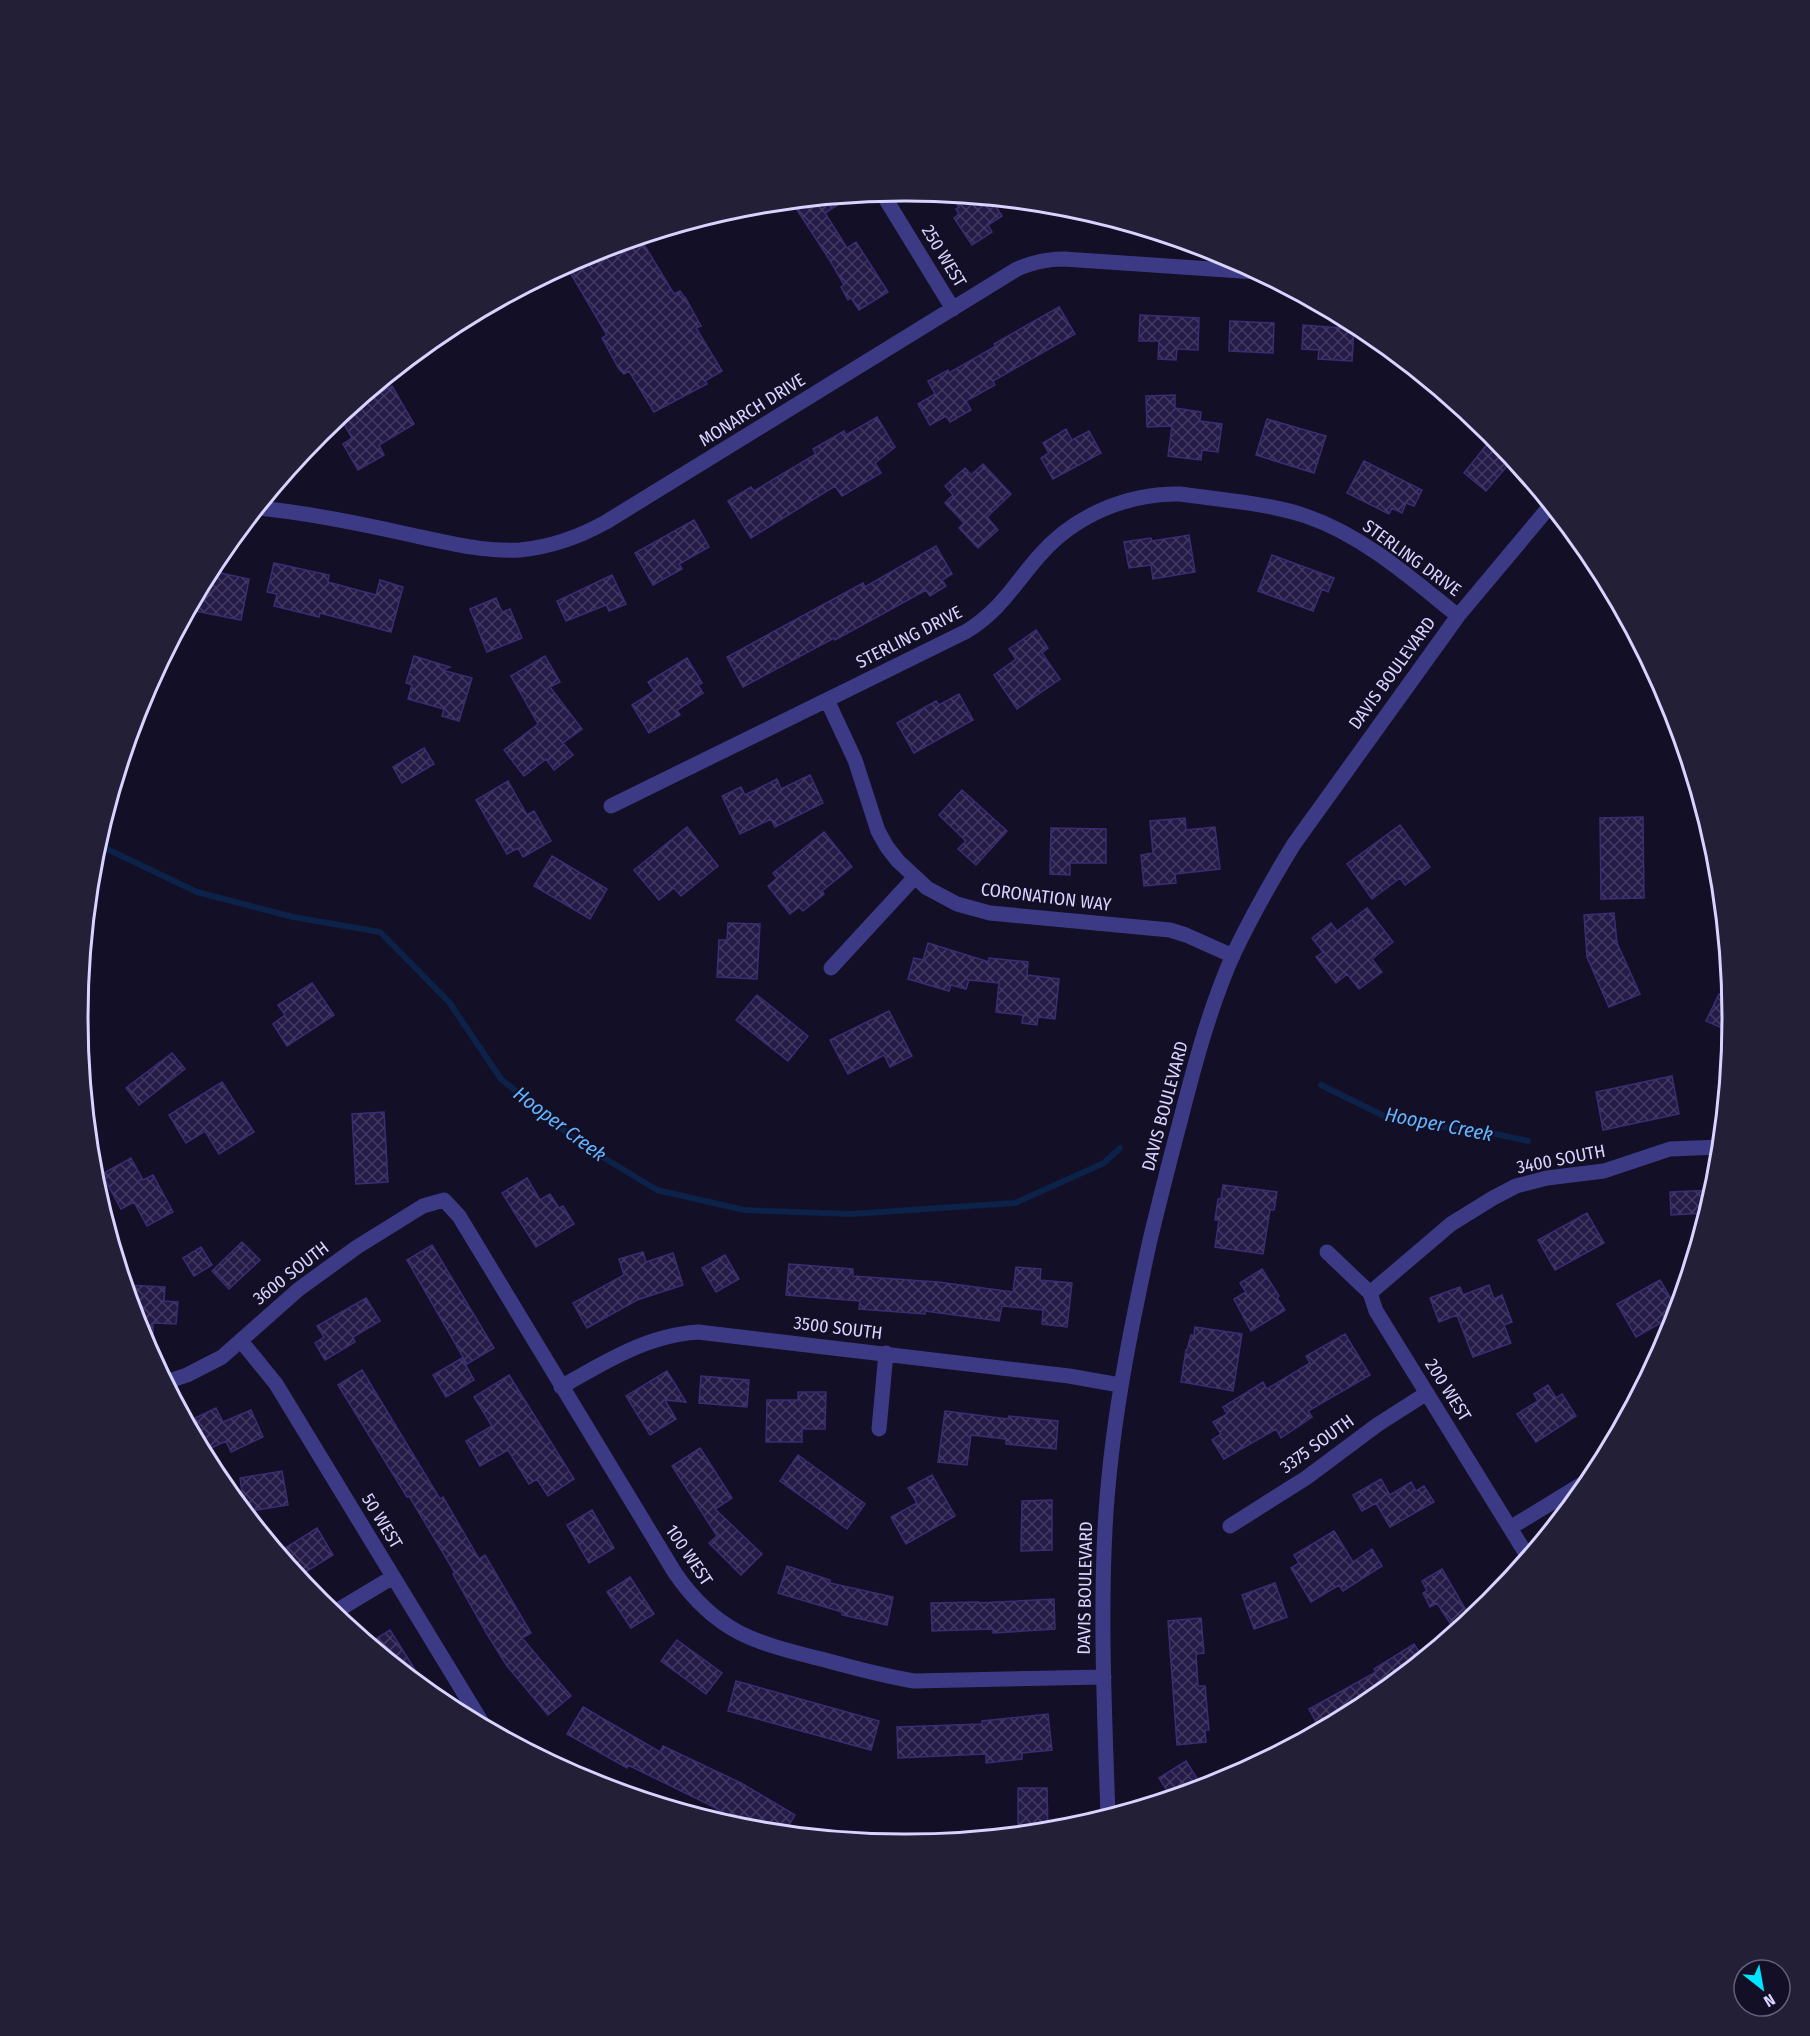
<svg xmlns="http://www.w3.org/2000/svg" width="1810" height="2036" font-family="'Fira Sans Condensed',sans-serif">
	<defs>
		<pattern id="building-cross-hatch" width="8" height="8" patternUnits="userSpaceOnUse" patternTransform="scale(1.5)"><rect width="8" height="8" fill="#241b47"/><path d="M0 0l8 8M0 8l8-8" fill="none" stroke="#433b63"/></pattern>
	</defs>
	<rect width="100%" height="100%" fill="#130f26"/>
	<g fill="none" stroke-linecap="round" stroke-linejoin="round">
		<path stroke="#0c2248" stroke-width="6" d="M 97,847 L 107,849 L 197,892 L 293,917 L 380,932 L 449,1002 L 501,1079 L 578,1142 L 657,1190 L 744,1210 L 851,1214 L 1015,1203 L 1104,1163 L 1120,1148
			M 1321,1085 L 1386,1117 L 1424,1125 L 1483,1131 L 1528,1141"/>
	</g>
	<path fill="url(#building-cross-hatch)" stroke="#3b2d73" stroke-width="1.5" d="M 851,196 L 825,213 L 847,248 L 856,242 L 888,292 L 859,310 L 851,298 L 848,300 L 841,287 L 844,285 L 829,259 L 792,202 Z
		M 951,196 L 991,199 L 1002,216 L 988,225 L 992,232 L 972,245 L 954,218 L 959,214 L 956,209 L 959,207 Z
		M 640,238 L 674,294 L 680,291 L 684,297 L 685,297 L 701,326 L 696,328 L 722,371 L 705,381 L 707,384 L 654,412 L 629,371 L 624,374 L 619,369 L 602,338 L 607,335 L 571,274 L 621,244 Z
		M 1059,307 L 1075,334 L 993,381 L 995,385 L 966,401 L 971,410 L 950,422 L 946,416 L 930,425 L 918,404 L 935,394 L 928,381 L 948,370 L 949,373 L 996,346 L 994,344 Z
		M 1140,315 L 1199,318 L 1198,350 L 1177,349 L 1176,360 L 1158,359 L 1159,341 L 1139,341 Z
		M 1230,321 L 1274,323 L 1273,353 L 1229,351 Z
		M 1303,325 L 1354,329 L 1352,361 L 1318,359 L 1319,350 L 1302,349 Z
		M 392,386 L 414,424 L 379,445 L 384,455 L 358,470 L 343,444 L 352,438 L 340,417 L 356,404 L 365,399 L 366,401 Z
		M 1175,395 L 1175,408 L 1201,412 L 1200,421 L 1222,424 L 1218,452 L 1202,450 L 1201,460 L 1168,456 L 1172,426 L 1147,427 L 1146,396 Z
		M 877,417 L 895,447 L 875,463 L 881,473 L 842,496 L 835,486 L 751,538 L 728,501 L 751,487 L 754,491 L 816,454 L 813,449 L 844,431 L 846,435 Z
		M 1267,419 L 1326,436 L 1314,473 L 1256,455 Z
		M 1066,429 L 1072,440 L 1089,431 L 1101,453 L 1053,479 L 1041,458 L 1049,453 L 1043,443 Z
		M 1493,437 L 1512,460 L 1486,491 L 1464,473 Z
		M 1364,461 L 1422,490 L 1414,506 L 1406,503 L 1402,513 L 1392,508 L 1389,514 L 1347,493 Z
		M 983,464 L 1011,494 L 987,517 L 998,530 L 978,548 L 959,528 L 964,523 L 945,503 L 953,495 L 945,486 L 965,468 L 971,475 Z
		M 694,520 L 709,547 L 679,564 L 682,569 L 653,585 L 635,553 Z
		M 1189,535 L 1195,572 L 1153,579 L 1151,565 L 1129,568 L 1124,542 L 1151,538 L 1152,541 Z
		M 936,546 L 952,574 L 942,580 L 946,586 L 930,596 L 926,590 L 835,640 L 834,638 L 743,687 L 727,657 L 863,583 L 865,587 Z
		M 1272,555 L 1334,578 L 1328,592 L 1322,589 L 1313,611 L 1258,591 Z
		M 274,563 L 329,575 L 328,582 L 376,595 L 380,580 L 403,587 L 391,632 L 320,613 L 319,617 L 274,606 L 277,594 L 267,592 Z
		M 211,571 L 249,579 L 241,620 L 190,610 Z
		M 612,575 L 626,604 L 609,611 L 606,605 L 566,621 L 557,601 Z
		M 496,598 L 502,612 L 510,609 L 522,638 L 487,652 L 470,609 Z
		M 1036,630 L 1048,648 L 1042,653 L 1060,679 L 1017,709 L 994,675 L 1016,659 L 1009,649 Z
		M 414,656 L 450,667 L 442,670 L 472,678 L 459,721 L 442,716 L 444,709 L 408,699 L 412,685 L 406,683 Z
		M 545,656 L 560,682 L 550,687 L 582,729 L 563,743 L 573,755 L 554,770 L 546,759 L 524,776 L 504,750 L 538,724 L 511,676 Z
		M 687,658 L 702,683 L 698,685 L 703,693 L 677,710 L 680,715 L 649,733 L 632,705 L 654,691 L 648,682 Z
		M 959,694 L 973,720 L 914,753 L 897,723 L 936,701 L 939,705 Z
		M 424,748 L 434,764 L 402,783 L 393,767 Z
		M 810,775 L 823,803 L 775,827 L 771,819 L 740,834 L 722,796 L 741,787 L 745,795 L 777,779 L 781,789 Z
		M 508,781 L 527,815 L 534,811 L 551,841 L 523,857 L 518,848 L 507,854 L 476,800 Z
		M 962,790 L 1007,831 L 976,865 L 958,849 L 966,841 L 939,815 Z
		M 1643,817 L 1644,898 L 1601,899 L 1600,818 Z
		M 1185,818 L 1186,830 L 1215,827 L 1220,869 L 1175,874 L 1176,883 L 1144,886 L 1141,855 L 1153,853 L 1150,821 Z
		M 1400,825 L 1430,867 L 1405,885 L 1400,878 L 1372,899 L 1347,864 Z
		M 687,827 L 718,866 L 681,896 L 674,888 L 659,900 L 634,870 Z
		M 1051,828 L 1106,829 L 1106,863 L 1070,863 L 1070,875 L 1050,874 Z
		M 824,832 L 852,867 L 822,891 L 824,894 L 803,911 L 799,907 L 790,914 L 768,886 L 777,878 L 773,873 Z
		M 552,856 L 607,889 L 590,919 L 534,886 Z
		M 1367,908 L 1393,942 L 1372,959 L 1382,972 L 1359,989 L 1347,974 L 1336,983 L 1316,957 L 1323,952 L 1312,938 L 1331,923 L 1337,931 Z
		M 1614,913 L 1617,943 L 1640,994 L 1609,1007 L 1587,957 L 1584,915 Z
		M 728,923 L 760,924 L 757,979 L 717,977 L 719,940 L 727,940 Z
		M 928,943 L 989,962 L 989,958 L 1028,962 L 1027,975 L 1059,979 L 1055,1019 L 1038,1017 L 1037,1025 L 1022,1023 L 1023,1015 L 996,1012 L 999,983 L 969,980 L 966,989 L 951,985 L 949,991 L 908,979 L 914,958 L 923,960 Z
		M 312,983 L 334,1015 L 287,1046 L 273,1024 L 285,1015 L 278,1005 Z
		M 1719,994 L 1730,999 L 1732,1018 L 1731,1032 L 1706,1021 Z
		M 757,995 L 808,1036 L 788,1061 L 736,1020 Z
		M 889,1011 L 912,1056 L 890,1067 L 884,1055 L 848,1074 L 830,1040 Z
		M 172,1053 L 185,1069 L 139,1105 L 126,1088 Z
		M 1672,1076 L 1679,1114 L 1603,1130 L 1596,1092 Z
		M 222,1082 L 254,1132 L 219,1154 L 205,1131 L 186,1143 L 169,1115 Z
		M 384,1112 L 388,1182 L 356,1184 L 352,1114 Z
		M 131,1158 L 143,1180 L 153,1175 L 173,1212 L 147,1226 L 134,1202 L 121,1209 L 102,1174 Z
		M 527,1178 L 540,1200 L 550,1194 L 559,1208 L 563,1206 L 574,1224 L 536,1247 L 502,1193 Z
		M 1223,1185 L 1277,1192 L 1274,1210 L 1270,1210 L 1263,1254 L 1215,1247 L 1219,1220 L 1215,1220 L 1218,1199 L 1221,1199 Z
		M 1713,1190 L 1706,1213 L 1671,1215 L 1670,1192 Z
		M 1587,1213 L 1604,1243 L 1555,1270 L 1538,1240 Z
		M 242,1242 L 260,1260 L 229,1289 L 212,1271 Z
		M 432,1245 L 494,1348 L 467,1364 L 407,1260 Z
		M 201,1247 L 212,1265 L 194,1276 L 183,1258 Z
		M 643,1252 L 646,1262 L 673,1253 L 683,1285 L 637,1300 L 587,1328 L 573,1303 L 624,1275 L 619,1259 Z
		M 725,1255 L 739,1279 L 716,1292 L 702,1268 Z
		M 789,1264 L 853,1269 L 853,1276 L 938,1282 L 1013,1292 L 1016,1267 L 1041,1269 L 1040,1280 L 1072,1283 L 1067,1327 L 1042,1324 L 1043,1310 L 1002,1306 L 999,1321 L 925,1311 L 925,1314 L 859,1309 L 860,1301 L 786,1295 Z
		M 1262,1269 L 1279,1296 L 1277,1298 L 1285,1310 L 1251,1331 L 1234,1299 L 1246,1292 L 1240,1283 Z
		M 1660,1280 L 1677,1309 L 1675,1315 L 1636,1337 L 1617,1304 Z
		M 126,1285 L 165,1287 L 164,1301 L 178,1302 L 176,1324 L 153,1323 L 153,1333 L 140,1333 Z
		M 1489,1285 L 1494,1299 L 1502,1295 L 1512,1322 L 1504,1325 L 1511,1343 L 1473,1357 L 1457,1315 L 1439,1322 L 1430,1298 L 1460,1287 L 1463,1295 Z
		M 366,1298 L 380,1321 L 353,1337 L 355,1342 L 325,1360 L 315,1343 L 324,1337 L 317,1326 Z
		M 1195,1327 L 1242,1334 L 1233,1391 L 1181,1382 L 1186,1350 L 1187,1350 L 1191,1335 L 1194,1336 Z
		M 1345,1334 L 1370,1375 L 1308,1411 L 1312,1417 L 1281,1438 L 1276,1429 L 1224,1459 L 1212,1440 L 1221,1434 L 1213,1422 L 1227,1414 L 1223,1407 L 1263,1382 L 1267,1389 L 1310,1363 L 1306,1356 Z
		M 462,1358 L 474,1380 L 446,1397 L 433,1375 Z
		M 362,1370 L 440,1499 L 443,1497 L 479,1559 L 485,1555 L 531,1633 L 522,1638 L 571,1696 L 548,1715 L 507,1666 L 487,1634 L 453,1574 L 455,1573 L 409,1496 L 407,1497 L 338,1385 Z
		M 667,1371 L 686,1402 L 665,1400 L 676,1419 L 650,1435 L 626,1396 Z
		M 509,1375 L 574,1479 L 548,1496 L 537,1479 L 529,1484 L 508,1450 L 480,1466 L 466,1441 L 492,1426 L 474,1397 Z
		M 701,1376 L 749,1380 L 747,1407 L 699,1403 Z
		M 1548,1385 L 1556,1398 L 1562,1394 L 1576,1416 L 1536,1442 L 1517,1414 L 1538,1401 L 1534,1394 Z
		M 798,1392 L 826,1392 L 825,1429 L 802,1429 L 802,1442 L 766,1442 L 767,1400 L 798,1400 Z
		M 216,1408 L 223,1422 L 251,1410 L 263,1437 L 231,1452 L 226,1441 L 207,1450 L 193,1419 Z
		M 945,1411 L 1008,1419 L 1009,1416 L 1058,1421 L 1056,1449 L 1006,1444 L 1006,1439 L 971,1435 L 967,1465 L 938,1462 Z
		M 700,1448 L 732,1498 L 715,1509 L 762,1554 L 741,1575 L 709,1543 L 717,1536 L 672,1466 Z
		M 798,1455 L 865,1504 L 847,1529 L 780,1481 Z
		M 282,1471 L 288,1505 L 245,1512 L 240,1478 Z
		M 932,1475 L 955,1516 L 906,1544 L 891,1517 L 917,1503 L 908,1488 Z
		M 1381,1479 L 1390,1495 L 1411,1482 L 1416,1491 L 1424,1486 L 1434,1502 L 1390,1527 L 1376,1503 L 1362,1511 L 1353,1495 Z
		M 1052,1500 L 1052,1550 L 1021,1551 L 1022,1501 Z
		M 592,1510 L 614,1548 L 589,1563 L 567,1525 Z
		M 317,1528 L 333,1555 L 299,1576 L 279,1552 Z
		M 1334,1531 L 1353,1562 L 1372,1549 L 1382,1566 L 1343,1591 L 1339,1585 L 1311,1602 L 1291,1568 L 1299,1563 L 1294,1555 Z
		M 787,1566 L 830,1580 L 830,1583 L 893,1597 L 887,1625 L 842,1615 L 842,1612 L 778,1593 Z
		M 1442,1569 L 1471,1619 L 1455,1631 L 1437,1603 L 1430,1607 L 1423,1593 L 1427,1591 L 1422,1581 Z
		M 630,1577 L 654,1614 L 631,1628 L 607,1592 Z
		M 1275,1583 L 1287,1617 L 1254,1629 L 1242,1595 Z
		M 1054,1599 L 1055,1629 L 993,1633 L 993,1629 L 932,1631 L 931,1603 L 979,1602 L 979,1603 Z
		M 1201,1618 L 1204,1653 L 1196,1654 L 1198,1686 L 1205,1686 L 1209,1730 L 1205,1730 L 1206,1742 L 1177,1745 L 1168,1621 Z
		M 390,1630 L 424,1684 L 422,1686 L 369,1643 Z
		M 677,1640 L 722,1673 L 706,1694 L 661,1661 Z
		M 1414,1644 L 1423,1658 L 1364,1706 L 1320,1729 L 1309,1709 L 1376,1672 L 1374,1669 Z
		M 736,1681 L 879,1721 L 871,1750 L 728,1711 Z
		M 583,1707 L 660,1752 L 663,1746 L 741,1783 L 795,1815 L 784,1833 L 753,1830 L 714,1807 L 628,1765 L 627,1768 L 567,1734 Z
		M 1048,1714 L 1052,1750 L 1022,1753 L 1022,1759 L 986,1763 L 986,1754 L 898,1758 L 897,1727 L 982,1724 L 982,1721 Z
		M 1186,1761 L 1203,1788 L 1171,1797 L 1159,1778 Z
		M 1018,1788 L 1047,1788 L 1048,1831 L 1018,1834 Z"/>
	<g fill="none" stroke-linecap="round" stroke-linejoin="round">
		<path stroke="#3d3a85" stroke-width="15" d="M 882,193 L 953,309
			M 259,508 C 309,513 358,523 407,534 C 444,542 482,552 520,550 C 551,547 579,537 606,522 L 1017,269 C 1033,262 1047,259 1064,259 L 1256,272
			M 827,700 L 855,760 L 878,831 L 887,847 L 898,861 L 927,888 L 957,904 L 990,913 L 1170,930 L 1186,935 L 1233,956
			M 611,806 L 967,631 C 1002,609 1014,584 1040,555 C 1075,515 1128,493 1180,494 C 1222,500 1267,503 1306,516 C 1364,536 1412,579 1458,616
			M 831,968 L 914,878
			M 1327,1252 L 1370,1293 L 1376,1311 L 1528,1557
			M 1370,1293 L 1451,1224 L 1493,1198 L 1516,1186 L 1547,1178 L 1604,1171 L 1670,1149 L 1719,1147
			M 241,1341 L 276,1384 L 484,1726
			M 166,1382 L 187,1375 L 222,1357 L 299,1289 L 357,1247 L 423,1206 L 444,1200 L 459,1216 L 675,1573 C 717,1634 757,1643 825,1660 C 854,1668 884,1676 914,1681 L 1104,1677
			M 561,1387 C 604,1362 648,1335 698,1332 L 1069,1376 L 1120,1385
			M 879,1429 L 886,1353
			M 1230,1526 L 1306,1478 L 1377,1425 L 1427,1393
			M 1510,1528 L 1592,1478
			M 333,1613 L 393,1577
			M 1108,1817 C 1105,1721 1100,1625 1105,1529 C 1110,1431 1129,1336 1150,1240 C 1160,1199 1170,1159 1181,1118 C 1195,1063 1210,1007 1233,955 C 1251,917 1272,880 1294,844 L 1458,616 L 1550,506"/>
	</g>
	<g text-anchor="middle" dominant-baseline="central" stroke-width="4.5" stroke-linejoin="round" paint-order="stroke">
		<g font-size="18" fill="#d9d4ff" stroke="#130f26">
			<text transform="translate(944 256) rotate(59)">250 WEST</text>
			<text transform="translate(752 410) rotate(-32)">MONARCH DRIVE</text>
			<text transform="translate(1412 558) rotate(36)">STERLING DRIVE</text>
			<text transform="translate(909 637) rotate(-27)">STERLING DRIVE</text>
			<text transform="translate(1392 673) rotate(-54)">DAVIS BOULEVARD</text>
			<text transform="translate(1046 897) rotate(7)">CORONATION WAY</text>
			<text transform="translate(1165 1106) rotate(-75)">DAVIS BOULEVARD</text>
			<text transform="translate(1561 1159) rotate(-11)">3400 SOUTH</text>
			<text transform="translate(291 1273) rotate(-38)">3600 SOUTH</text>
			<text transform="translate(838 1328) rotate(7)">3500 SOUTH</text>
			<text transform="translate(1448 1390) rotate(58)">200 WEST</text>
			<text transform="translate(1317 1444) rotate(-36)">3375 SOUTH</text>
			<text transform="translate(382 1521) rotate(59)">50 WEST</text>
			<text transform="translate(689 1555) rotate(56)">100 WEST</text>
			<text transform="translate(1085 1588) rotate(-89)">DAVIS BOULEVARD</text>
		</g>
		<g font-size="20" font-style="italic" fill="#62b6ff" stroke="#130f26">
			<text transform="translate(560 1124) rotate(37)">Hooper Creek</text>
			<text transform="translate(1439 1124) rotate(11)">Hooper Creek</text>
		</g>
	</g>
	<path d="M0 0H1810V2036H0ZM904 201H906A816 816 0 0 1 1722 1017V1018A816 816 0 0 1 906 1834H904A816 816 0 0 1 88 1018V1017A816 816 0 0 1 904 201Z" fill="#231f37" fill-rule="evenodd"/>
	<path fill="none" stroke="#d9d4ff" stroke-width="3" d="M904 201H906A816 816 0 0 1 1722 1017V1018A816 816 0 0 1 906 1834H904A816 816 0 0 1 88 1018V1017A816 816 0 0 1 904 201Z"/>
	<g transform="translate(1762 1988) rotate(149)"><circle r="28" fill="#130f26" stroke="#625e7d" stroke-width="1.5"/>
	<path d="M0-4.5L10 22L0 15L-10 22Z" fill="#00e5ff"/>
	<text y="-9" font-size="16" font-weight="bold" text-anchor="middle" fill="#d9d4ff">N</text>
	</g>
</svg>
